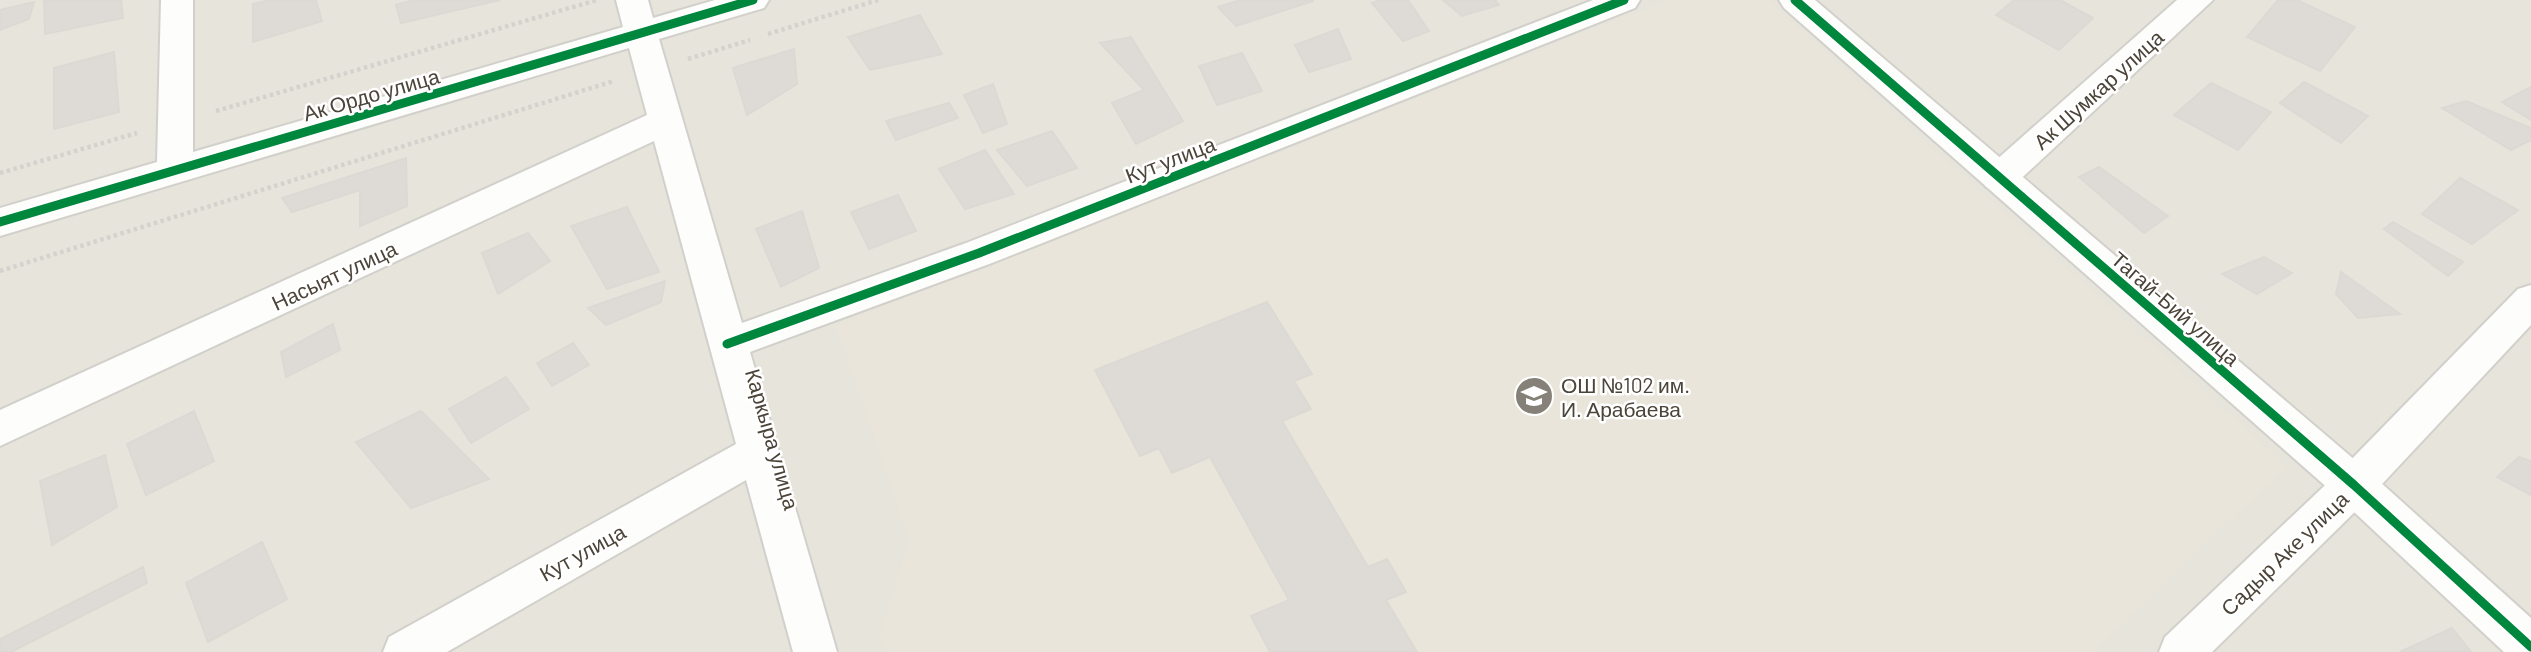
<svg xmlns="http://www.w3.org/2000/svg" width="2531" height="652" font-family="Barlow,sans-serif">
	<rect width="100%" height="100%" fill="#f4f2ee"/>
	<path fill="#e7e4dc" d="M 0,0 L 2531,0 L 2531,652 L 0,652 Z"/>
	<path fill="#eae5da" d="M 1668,0 L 1767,0 L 2286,466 L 2093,652 L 886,652 L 880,633 L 909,541 L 836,325 Z"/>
	<path fill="#dedbd6" stroke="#dcd9d4" stroke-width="2" d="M 121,0 L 123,18 L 45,34 L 44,1 Z
		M 269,0 L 316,0 L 322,21 L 253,42 L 253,4 Z
		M 414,0 L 500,0 L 401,23 L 396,5 Z
		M 1240,0 L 1313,0 L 1313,1 L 1236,26 L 1218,7 Z
		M 1380,0 L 1408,0 L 1429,31 L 1403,41 L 1372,3 Z
		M 1443,0 L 1495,0 L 1499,5 L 1462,16 Z
		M 2014,0 L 2060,0 L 2093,18 L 2059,50 L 1996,15 Z
		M 2278,0 L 2297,0 L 2355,27 L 2320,71 L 2247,37 Z
		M 34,2 L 29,19 L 0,30 L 0,10 Z
		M 920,15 L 942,54 L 870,70 L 848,37 Z
		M 1338,29 L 1351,59 L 1309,72 L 1295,45 Z
		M 1131,37 L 1183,121 L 1136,144 L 1112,103 L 1144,90 L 1100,43 Z
		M 794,49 L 797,84 L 747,115 L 733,68 Z
		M 114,52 L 119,112 L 54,129 L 54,68 Z
		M 1242,53 L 1262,91 L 1217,105 L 1199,66 Z
		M 2304,82 L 2368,116 L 2341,143 L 2280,103 Z
		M 2211,83 L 2271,112 L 2238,150 L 2174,115 Z
		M 993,84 L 1007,124 L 983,133 L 964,95 Z
		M 2531,87 L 2531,120 L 2502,102 Z
		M 2466,101 L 2531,128 L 2531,140 L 2511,150 L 2442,108 Z
		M 949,103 L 958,118 L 896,140 L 886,121 Z
		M 1052,131 L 1077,168 L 1027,186 L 997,150 Z
		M 985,150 L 1014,194 L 965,209 L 939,169 Z
		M 406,158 L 407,206 L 360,226 L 360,190 L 292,212 L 282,198 Z
		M 2099,167 L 2168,216 L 2144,233 L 2079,177 Z
		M 2460,178 L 2518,210 L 2472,244 L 2422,214 Z
		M 898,195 L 916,231 L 869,249 L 851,212 Z
		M 627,207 L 659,272 L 607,289 L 571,226 Z
		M 802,211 L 819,268 L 781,287 L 756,229 Z
		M 2393,222 L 2463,262 L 2448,276 L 2384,229 Z
		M 528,233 L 550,261 L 498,294 L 482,253 Z
		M 2264,257 L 2292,273 L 2257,294 L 2222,274 Z
		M 2341,272 L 2400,314 L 2358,318 L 2336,294 Z
		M 665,281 L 661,302 L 606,325 L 588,308 Z
		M 1267,302 L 1312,374 L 1294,381 L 1311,409 L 1282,421 L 1368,567 L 1387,559 L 1406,592 L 1386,600 L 1417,652 L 1270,652 L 1251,616 L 1289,600 L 1210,457 L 1172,473 L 1159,448 L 1140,456 L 1095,370 Z
		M 333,324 L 340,350 L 286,377 L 281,352 Z
		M 573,343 L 589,365 L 552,386 L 537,363 Z
		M 506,377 L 529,409 L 471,443 L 449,409 Z
		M 194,411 L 214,461 L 146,495 L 127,444 Z
		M 421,411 L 489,479 L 411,508 L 356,442 Z
		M 105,455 L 117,507 L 52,545 L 40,481 Z
		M 2519,457 L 2531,461 L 2531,495 L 2497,477 Z
		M 262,542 L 287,599 L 208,642 L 186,583 Z
		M 143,567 L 147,583 L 11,652 L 0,652 L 0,639 Z
		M 2452,628 L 2471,652 L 2400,652 Z"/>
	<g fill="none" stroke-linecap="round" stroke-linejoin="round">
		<defs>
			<path id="minor" d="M 161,0 L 193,0 L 193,152 L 623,27 L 616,0 L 648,0 L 653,18 L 715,0 L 769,0 L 764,8 L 659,39 L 742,323 L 966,243 L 1593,0 L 1640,0 L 1635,8 L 992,263 L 750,352 L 837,652 L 793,652 L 746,480 L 447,652 L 383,652 L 389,637 L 736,444 L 654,141 L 0,446 L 0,410 L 647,115 L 629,48 L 0,236 L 0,208 L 157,162 Z
				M 2177,0 L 2213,0 L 2012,187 L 1999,191 L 1986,187 L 1981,178 L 1986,169 Z
				M 2531,285 L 2531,325 L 2369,498 L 2212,652 L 2159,652 L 2165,637 L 2339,472 L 2518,289 Z"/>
			<path id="tertiary" d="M 1779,0 L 1815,0 L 2369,472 L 2531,618 L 2531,652 L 2504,652 L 2339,498 L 1784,8 Z"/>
		</defs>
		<use href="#minor" stroke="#d2d0cb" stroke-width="4"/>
		<use href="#tertiary" stroke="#d2d0cb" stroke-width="4"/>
		<path stroke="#d3d2cc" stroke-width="4.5" stroke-dasharray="3.5 3.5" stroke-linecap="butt" d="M 768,34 L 878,0
			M 688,59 L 750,40
			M 216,111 L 597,0
			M 0,173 L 137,133
			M 0,271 L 614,81"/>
		<use href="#minor" fill="#fdfdfc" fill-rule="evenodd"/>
		<use href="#tertiary" fill="#fdfdfc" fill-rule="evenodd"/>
		<defs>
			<path id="cycleway" d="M 1795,0 L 2354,485 L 2531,647
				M 0,222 L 753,0
				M 727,344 L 979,253 L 1624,0"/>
		</defs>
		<use href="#cycleway" stroke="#fff" stroke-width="13"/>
		<use href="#cycleway" stroke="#00873e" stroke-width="9"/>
	</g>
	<defs>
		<symbol id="school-disc" viewBox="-11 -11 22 22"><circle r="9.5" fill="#868178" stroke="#fff"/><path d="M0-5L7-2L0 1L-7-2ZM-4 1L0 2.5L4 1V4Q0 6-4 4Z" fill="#fff"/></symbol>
	</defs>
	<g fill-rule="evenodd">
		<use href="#school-disc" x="1512" y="374" width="44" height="44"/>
	</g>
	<g text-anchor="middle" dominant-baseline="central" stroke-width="5" stroke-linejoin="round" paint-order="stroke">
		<g font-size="21" fill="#4b4439" stroke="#fff">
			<text transform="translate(2098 89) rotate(-42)">Ак Шумкар улица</text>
			<text transform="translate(371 94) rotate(-16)">Ак Ордо улица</text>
			<text transform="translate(1170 159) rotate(-21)">Кут улица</text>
			<text transform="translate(334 275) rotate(-25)">Насыят улица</text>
			<text transform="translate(2176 308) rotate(41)">Тагай-Бий улица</text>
			<text transform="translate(773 439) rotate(74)">Каркыра улица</text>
			<text transform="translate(582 552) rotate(-29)">Кут улица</text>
			<text transform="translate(2284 553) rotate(-44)">Садыр Аке улица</text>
		</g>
		<g font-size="21" fill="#4b4439" stroke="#fff" text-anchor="start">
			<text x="1561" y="384">ОШ №102 им.<tspan x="1561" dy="24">И. Арабаева</tspan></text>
		</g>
	</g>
</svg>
